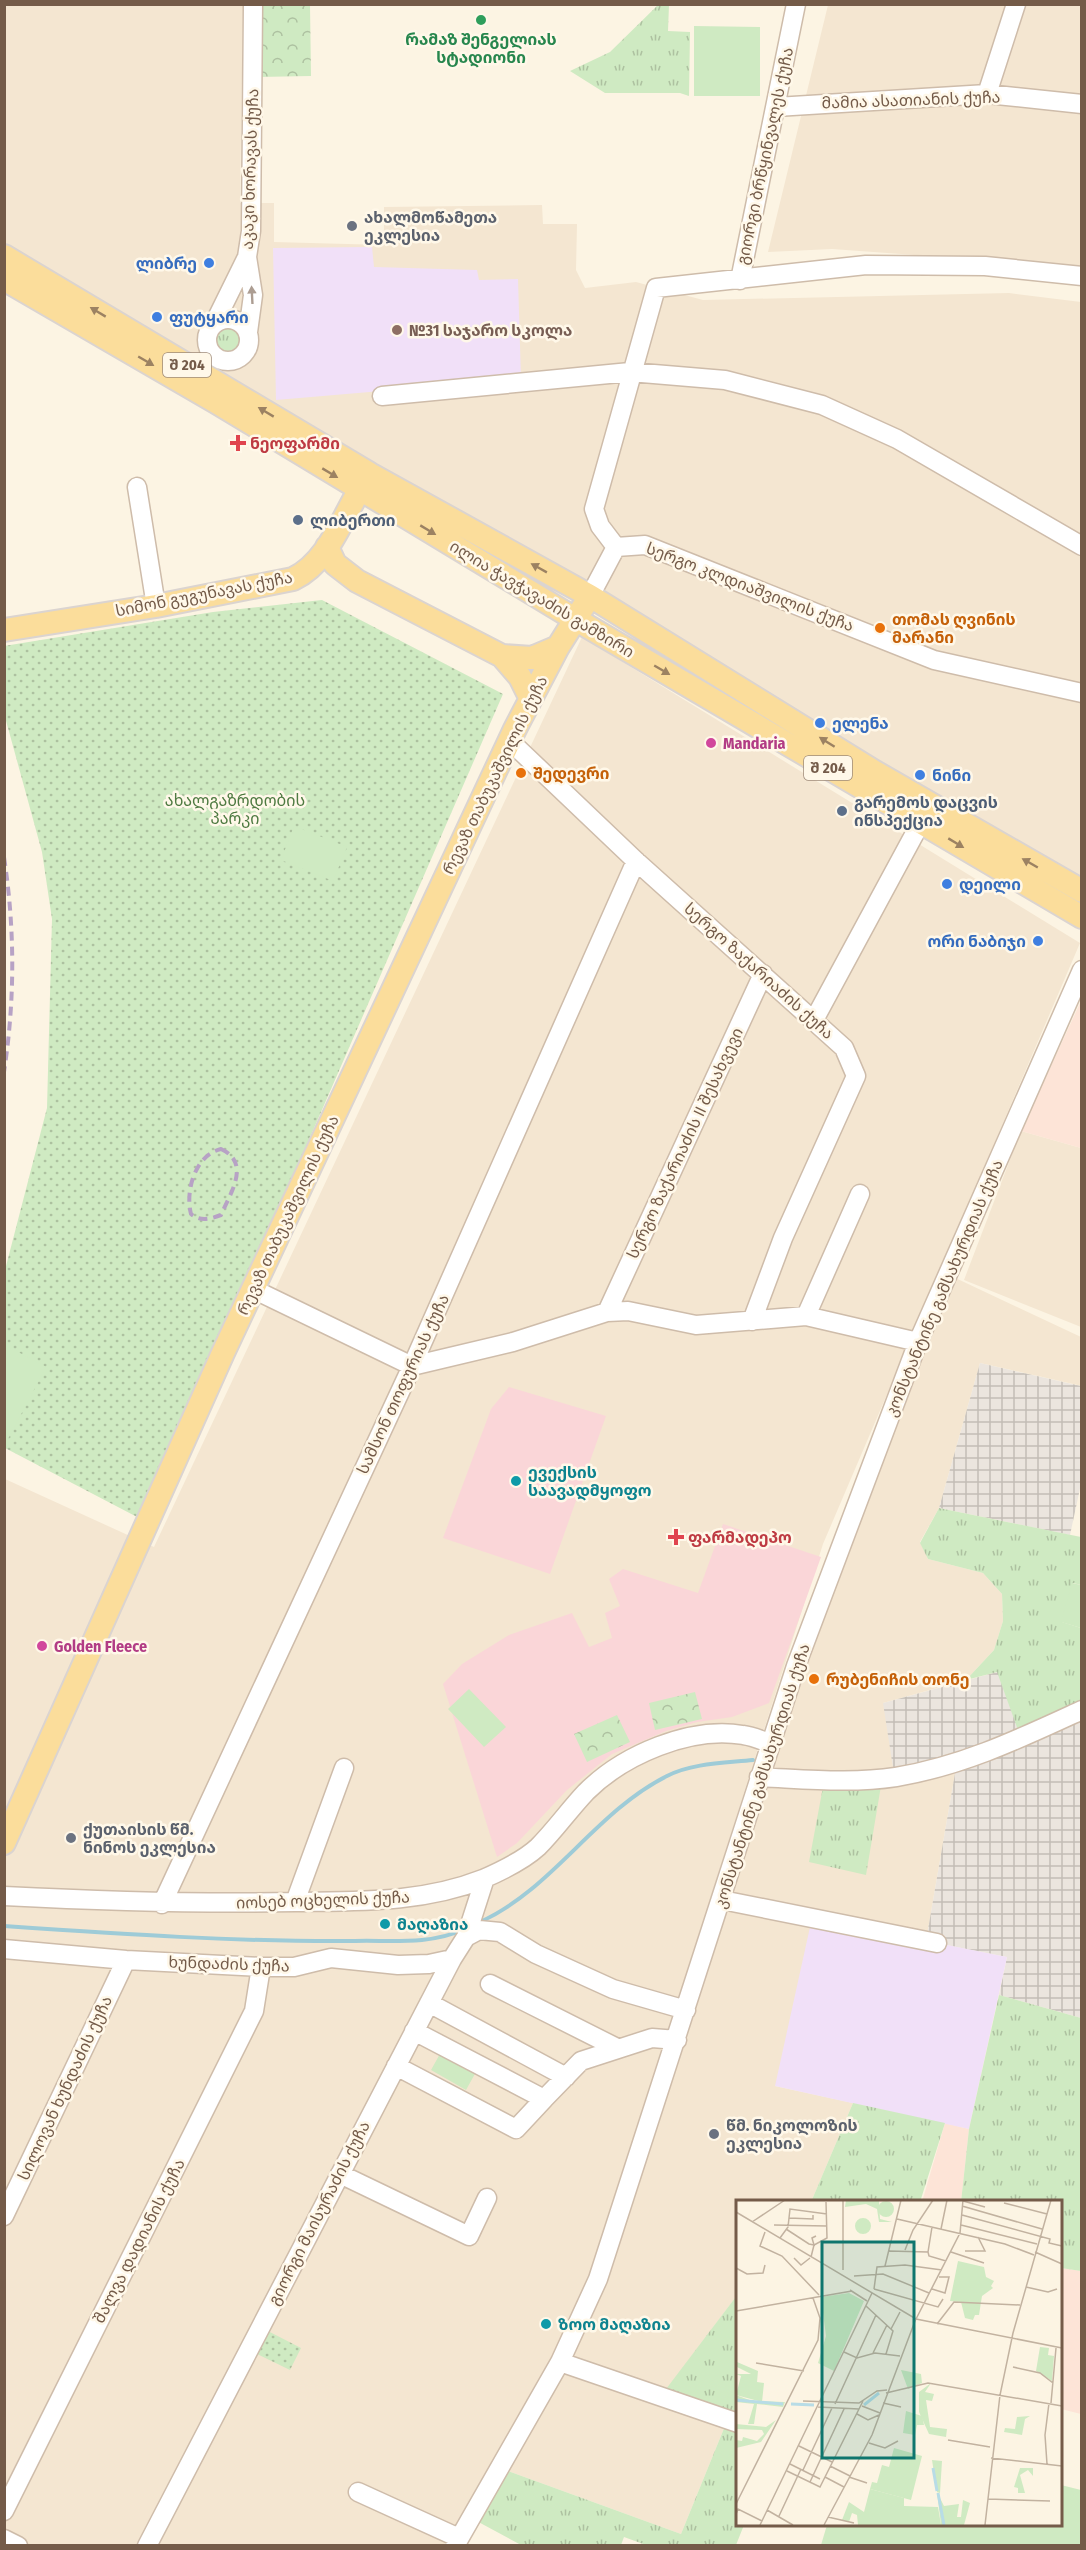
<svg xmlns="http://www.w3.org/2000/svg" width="1086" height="2550" font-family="'Fira Sans Condensed','Noto Sans Georgian',sans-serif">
	<defs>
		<pattern id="industrial-grid" width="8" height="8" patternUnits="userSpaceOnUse" patternTransform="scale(1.5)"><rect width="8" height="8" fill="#ebe5de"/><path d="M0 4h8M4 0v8" fill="none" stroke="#c3bdb6"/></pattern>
		<pattern id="grass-tufts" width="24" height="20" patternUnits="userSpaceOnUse" patternTransform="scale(1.5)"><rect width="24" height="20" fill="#cfeac2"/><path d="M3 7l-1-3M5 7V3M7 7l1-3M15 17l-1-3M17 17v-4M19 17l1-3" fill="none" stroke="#adc1a0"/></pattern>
		<pattern id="forest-crowns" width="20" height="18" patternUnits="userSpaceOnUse" patternTransform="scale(1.5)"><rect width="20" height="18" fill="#cfeac2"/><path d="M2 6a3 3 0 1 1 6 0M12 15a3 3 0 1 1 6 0" fill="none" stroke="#adc1a0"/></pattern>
		<pattern id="park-dots" width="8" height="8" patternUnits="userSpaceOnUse" patternTransform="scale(1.5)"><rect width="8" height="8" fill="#cfeac2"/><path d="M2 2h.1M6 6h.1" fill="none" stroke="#adc1a0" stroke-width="1.8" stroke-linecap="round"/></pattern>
	</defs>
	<rect width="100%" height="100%" fill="#fcf4e3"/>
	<path fill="#f4e6d1" d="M 5,5 L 243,5 L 240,203 L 274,203 L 274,242 L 384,245 L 384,207 L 542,205 L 543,224 L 577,224 L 576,270 L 585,288 L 636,282 L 703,300 L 1009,293 L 1081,302 L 1081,886 L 5,248 Z
		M 828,5 L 1081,5 L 1081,267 L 832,249 L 768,252 Z
		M 582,637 L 1080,943 L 823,1544 L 590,2277 L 554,2357 L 444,2545 L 5,2546 L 5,1479 L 154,1547 Z
		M 1021,1131 L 1081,1148 L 1081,1327 L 964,1280 Z
		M 947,1274 L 1081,1337 L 1082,1386 L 980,1363 L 939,1508 L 920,1542 L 928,1559 L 983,1573 L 1002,1594 L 1003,1621 L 994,1650 L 966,1680 L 883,1703 L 958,1756 L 926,1941 L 775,2086 L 853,2103 L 811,2202 L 738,2202 L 738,2294 L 661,2397 L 727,2421 L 681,2534 L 500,2468 L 598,2279 L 760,1776 Z"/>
	<path fill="#fde4d7" d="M 1081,1001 L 1081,1148 L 1021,1131 Z
		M 945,2123 L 969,2129 L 961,2202 L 922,2202 Z
		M 1061,2268 L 1081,2271 L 1081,2414 L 1061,2409 Z"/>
	<path fill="url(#industrial-grid)" d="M 980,1363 L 1081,1386 L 1081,1484 L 1070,1535 L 939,1508 Z
		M 997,1672 L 1081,1703 L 1081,2018 L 999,1995 L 1007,1957 L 926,1941 L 958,1756 L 894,1774 L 883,1703 Z"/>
	<path fill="#f1e0f8" d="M 372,247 L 374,267 L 477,270 L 479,280 L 518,279 L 521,379 L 276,400 L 273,248 Z
		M 812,1918 L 1007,1957 L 969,2129 L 775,2086 Z"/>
	<path fill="#fad6d8" d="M 509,1387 L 606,1416 L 550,1574 L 443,1538 L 491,1409 Z
		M 723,1524 L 821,1557 L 769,1703 L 732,1717 L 697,1722 L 666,1731 L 612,1754 L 567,1790 L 517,1843 L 497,1857 L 443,1684 L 462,1664 L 509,1635 L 572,1613 L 589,1647 L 612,1638 L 605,1613 L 620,1606 L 609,1579 L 623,1569 L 698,1593 Z"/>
	<path fill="url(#grass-tufts)" d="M 658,5 L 669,5 L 668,31 L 690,32 L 689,96 L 680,93 L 605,93 L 570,71 L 610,52 Z
		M215 340a12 12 0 1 1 24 0a12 12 0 1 1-24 0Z
		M 939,1508 L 1081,1537 L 1081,1585 L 1073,1583 L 1062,1622 L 1081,1628 L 1081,1703 L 1018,1730 L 997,1672 L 966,1680 L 994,1650 L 1003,1621 L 1002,1594 L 983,1573 L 928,1559 L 920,1543 Z
		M 883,1774 L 866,1875 L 809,1862 L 825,1776 Z
		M 999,1995 L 1081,2018 L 1081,2271 L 1061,2268 L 1060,2202 L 961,2202 L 969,2129 Z
		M 853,2103 L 945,2123 L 920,2202 L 811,2202 Z
		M 738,2294 L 738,2524 L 744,2525 L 736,2545 L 646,2545 L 624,2537 L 621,2545 L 521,2545 L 471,2518 L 500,2468 L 681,2534 L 727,2421 L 660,2397 Z"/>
	<path fill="url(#forest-crowns)" d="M 255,5 L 310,5 L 311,76 L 258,77 Z
		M 695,1692 L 702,1719 L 655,1730 L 649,1703 Z
		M 617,1715 L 630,1742 L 587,1762 L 574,1734 Z"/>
	<path fill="url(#park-dots)" d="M 322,600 L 503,694 L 247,1282 L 139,1518 L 5,1448 L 5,1270 L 47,1108 L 52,919 L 42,852 L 5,717 L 4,646 L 213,612 Z
		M 266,2330 L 301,2348 L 290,2370 L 255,2353 Z"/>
	<path fill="#cfeac2" d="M 694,26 L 760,27 L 760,96 L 694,96 Z
		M 294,826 L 347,847 L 333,881 L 281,860 Z
		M 7,1346 L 46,1367 L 8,1439 L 4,1438 Z
		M 1072,1583 L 1081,1585 L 1081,1628 L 1061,1622 Z
		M 469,1689 L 506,1727 L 484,1747 L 448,1709 Z
		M 441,2052 L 476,2072 L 466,2090 L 431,2070 Z
		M 1061,2485 L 1081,2490 L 1081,2545 L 821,2545 L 827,2525 L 1060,2524 Z"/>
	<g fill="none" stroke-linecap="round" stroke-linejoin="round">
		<path stroke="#9ecbd7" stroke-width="4" d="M 480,1922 C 553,1889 595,1812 667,1776 C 692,1763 725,1763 753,1760
			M 4,1926 C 121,1934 238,1942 355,1941 C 389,1940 430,1945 462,1930"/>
		<defs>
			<path id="minor" d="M 987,94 L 1016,4
				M 776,107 L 987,94 L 1082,104
				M 740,280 L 796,4
				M207 340a21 21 0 1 1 42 0a21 21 0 1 1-42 0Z
				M 214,324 L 247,257
				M 248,332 L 253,295 L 247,257 L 251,231 L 253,4
				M 382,396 L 630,372 L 725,380 L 822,405 L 897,439 L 1082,546
				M 137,487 L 156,606
				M 616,547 L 600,526 L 594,509 L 656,288 L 866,265 L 985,266 L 1082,276
				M 616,547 L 645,545 L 934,660 L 1082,693
				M 590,596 L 616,547
				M 510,741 L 636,861 L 844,1048 L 856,1076 L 783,1238 L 752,1321
				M 814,1020 L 921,822
				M 253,1289 L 412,1366 L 513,1342 L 607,1312 L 628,1311 L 696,1325 L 806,1316 L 918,1342
				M 607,1312 L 763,974
				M 806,1316 L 860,1194
				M 759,1777 C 804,1779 851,1784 896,1777 C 963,1766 1021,1738 1082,1710
				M 4,1896 C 102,1901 198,1904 295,1902 C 360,1901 422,1903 483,1879 C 499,1872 525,1859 538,1847 C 555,1830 569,1810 586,1792 C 623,1755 690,1726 743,1735 C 752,1736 761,1740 769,1743
				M 722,1900 L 937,1943
				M 295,1902 L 344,1768
				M 162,1904 L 412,1366 L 636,861
				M 466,1937 L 479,1930 L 500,1932 L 536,1954 L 613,1989 L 686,2010
				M 4,1949 L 126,1960 L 261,1967 L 294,1967 L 331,1958 L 398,1965 L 429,1964 L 452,1959
				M 490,1984 L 617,2048
				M 429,2003 L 566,2077
				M 414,2031 L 544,2099 L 581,2061 L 652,2038 L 677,2040
				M 396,2066 L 516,2129 L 544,2099
				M 340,2174 L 469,2236 L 487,2198
				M 4,2216 L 126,1960
				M 560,2362 L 738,2423
				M 358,2492 L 459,2538
				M 4,2511 L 254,2011 L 261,1967
				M 4,2539 L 18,2546
				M 147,2546 L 452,1959 L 466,1937 L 485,1878
				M 455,2546 L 560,2362 L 598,2279 L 796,1666 L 918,1342 L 1082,970"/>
			<path id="major" d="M 4,256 L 370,474 L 590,596 L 875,772 L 1082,891
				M 4,279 L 216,402 L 575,619 L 1082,917
				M 327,547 L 335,564 L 357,581 L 502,656 L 520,677 L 530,697
				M 4,630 L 156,606 L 293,579 C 331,561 344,511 367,478
				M 502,656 L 532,658 L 558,647
				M 4,1843 L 223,1353 L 515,729 L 558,647 L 590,596"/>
		</defs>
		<use href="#minor" stroke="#cebcaa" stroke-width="21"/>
		<use href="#major" stroke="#dbd4d0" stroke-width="26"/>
		<use href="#minor" stroke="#fff" stroke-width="18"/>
		<use href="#major" stroke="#fbdd9b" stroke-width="22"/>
		<path stroke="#b7a2c5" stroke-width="4" stroke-dasharray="9 6" stroke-linecap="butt" d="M 4,857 C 15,929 15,1000 4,1072
			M 221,1149 C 251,1163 231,1192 221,1215 C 210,1219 201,1222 191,1214 C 185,1191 195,1155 221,1149 Z"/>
	</g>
	<defs><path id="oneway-solid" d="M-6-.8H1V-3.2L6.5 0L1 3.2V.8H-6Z" transform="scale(1.5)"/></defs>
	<use fill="#ac9d92" href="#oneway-solid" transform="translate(252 295) rotate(-93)"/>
	<g fill="#9c8262">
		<use href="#oneway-solid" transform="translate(98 312) rotate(-149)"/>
		<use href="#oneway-solid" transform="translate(146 361) rotate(30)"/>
		<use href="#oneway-solid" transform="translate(266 412) rotate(-149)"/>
		<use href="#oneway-solid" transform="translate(330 473) rotate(31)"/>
		<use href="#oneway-solid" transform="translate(428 530) rotate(31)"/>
		<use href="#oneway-solid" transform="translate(539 568) rotate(-151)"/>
		<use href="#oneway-solid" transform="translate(662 670) rotate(30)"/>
		<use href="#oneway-solid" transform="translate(827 742) rotate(-148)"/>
		<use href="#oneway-solid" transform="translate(956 843) rotate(31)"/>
		<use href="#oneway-solid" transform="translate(1030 863) rotate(-150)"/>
	</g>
	<circle fill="#2e9e5b" stroke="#fff8e9" stroke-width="2" cx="481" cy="20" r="6"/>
	<g fill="#6b7280" stroke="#fff8e9" stroke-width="2">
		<circle cx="352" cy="226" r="6"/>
		<circle cx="71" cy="1838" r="6"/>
		<circle cx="714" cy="2134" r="6"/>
	</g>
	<g fill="#3f7fe0" stroke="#fff8e9" stroke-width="2">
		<circle cx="209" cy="263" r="6"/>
		<circle cx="157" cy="317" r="6"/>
		<circle cx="820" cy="723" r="6"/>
		<circle cx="920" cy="775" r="6"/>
		<circle cx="947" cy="884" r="6"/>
		<circle cx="1038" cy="941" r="6"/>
	</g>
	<circle fill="#8d6e63" stroke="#fff8e9" stroke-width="2" cx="397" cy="330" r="6"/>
	<g fill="#e0444e" stroke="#fff8e9" stroke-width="2">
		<path d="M235 434h6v6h6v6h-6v6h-6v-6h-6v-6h6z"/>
		<path d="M673 1528h6v6h6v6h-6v6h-6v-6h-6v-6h6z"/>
	</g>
	<g fill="#5c6f8a" stroke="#fff8e9" stroke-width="2">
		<circle cx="298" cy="520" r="6"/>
		<circle cx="842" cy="811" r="6"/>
	</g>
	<g fill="#e8710a" stroke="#fff8e9" stroke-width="2">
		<circle cx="880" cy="628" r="6"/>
		<circle cx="521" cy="773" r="6"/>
		<circle cx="814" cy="1679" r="6"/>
	</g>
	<g fill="#d1479c" stroke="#fff8e9" stroke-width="2">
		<circle cx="711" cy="743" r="6"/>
		<circle cx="42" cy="1646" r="6"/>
	</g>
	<g fill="#0f9aa8" stroke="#fff8e9" stroke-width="2">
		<circle cx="516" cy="1481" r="6"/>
		<circle cx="385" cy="1924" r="6"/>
		<circle cx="546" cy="2324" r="6"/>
	</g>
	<g text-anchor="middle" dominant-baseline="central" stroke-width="5" stroke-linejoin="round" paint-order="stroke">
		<g fill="#fff8e9" stroke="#9e8a79" stroke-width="1.5">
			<rect x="163" y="353" width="48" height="24" rx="4.5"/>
			<rect x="804" y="756" width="48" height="24" rx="4.5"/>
		</g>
		<g font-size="15" font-weight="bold" fill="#745b49">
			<text x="187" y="365">შ 204</text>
			<text x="828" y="768">შ 204</text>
		</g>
		<g font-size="16" font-weight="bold" fill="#27864d" stroke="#fff8e9">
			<text x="481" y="39">რამაზ შენგელიას<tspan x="481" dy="18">სტადიონი</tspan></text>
		</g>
		<g font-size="16" fill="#745b49" stroke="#fff8e9">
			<text transform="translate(911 100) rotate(-2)">მამია ასათიანის ქუჩა</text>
			<text transform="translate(765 156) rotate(-78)">გიორგი ბრწყინვალეს ქუჩა</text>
			<text transform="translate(250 169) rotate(-88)">აკაკი ხორავას ქუჩა</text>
			<text transform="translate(750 587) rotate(21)">სერგო კლდიაშვილის ქუჩა</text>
			<text transform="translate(204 594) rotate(-11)">სიმონ გუგუნავას ქუჩა</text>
			<text transform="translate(542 599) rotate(31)">ილია ჭავჭავაძის გამზირი</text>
			<text transform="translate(495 775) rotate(-64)">რევაზ თაბუკაშვილის ქუჩა</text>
			<text transform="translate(759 971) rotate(42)">სერგო ზაქარიაძის ქუჩა</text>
			<text transform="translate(685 1143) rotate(-65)">სერგო ზაქარიაძის II შესახვევი</text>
			<text transform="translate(288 1215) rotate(-65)">რევაზ თაბუკაშვილის ქუჩა</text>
			<text transform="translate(944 1288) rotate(-67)">კონსტანტინე გამსახურდიას ქუჩა</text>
			<text transform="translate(403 1384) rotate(-65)">სამსონ თოფურიას ქუჩა</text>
			<text transform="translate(762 1776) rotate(-72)">კონსტანტინე გამსახურდიას ქუჩა</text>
			<text transform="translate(323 1900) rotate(-2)">იოსებ ოცხელის ქუჩა</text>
			<text transform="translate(229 1964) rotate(2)">ხუნდაძის ქუჩა</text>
			<text transform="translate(65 2088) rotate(-65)">სილოვან ხუნდაძის ქუჩა</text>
			<text transform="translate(319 2213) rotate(-63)">გიორგი მაისურაძის ქუჩა</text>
			<text transform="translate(139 2241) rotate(-63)">შალვა დადიანის ქუჩა</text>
		</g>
		<g font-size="16" font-weight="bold" fill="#5b616d" stroke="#fff8e9" text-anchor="start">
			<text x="364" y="217">ახალმოწამეთა<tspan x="364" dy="18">ეკლესია</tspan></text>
			<text x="83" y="1829">ქუთაისის წმ.<tspan x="83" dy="18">ნინოს ეკლესია</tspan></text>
			<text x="726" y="2125">წმ. ნიკოლოზის<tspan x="726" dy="18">ეკლესია</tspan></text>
		</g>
		<g font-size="16" font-weight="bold" fill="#366cbe" stroke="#fff8e9" text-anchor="start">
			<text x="197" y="263" text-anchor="end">ლიბრე</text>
			<text x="169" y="317">ფუტყარი</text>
			<text x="832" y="723">ელენა</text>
			<text x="932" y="775">ნინი</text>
			<text x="959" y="884">დეილი</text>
			<text x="1026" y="941" text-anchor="end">ორი ნაბიჯი</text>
		</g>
		<g font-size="16" font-weight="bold" fill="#785e54" stroke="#fff8e9" text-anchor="start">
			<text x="409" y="330">№31 საჯარო სკოლა</text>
		</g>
		<g font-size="16" font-weight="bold" fill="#be3a42" stroke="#fff8e9" text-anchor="start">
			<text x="250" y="443">ნეოფარმი</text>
			<text x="688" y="1537">ფარმადეპო</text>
		</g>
		<g font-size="16" font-weight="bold" fill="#4e5e75" stroke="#fff8e9" text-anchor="start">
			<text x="310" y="520">ლიბერთი</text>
			<text x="854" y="802">გარემოს დაცვის<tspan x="854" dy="18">ინსპექცია</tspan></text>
		</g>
		<g font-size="16" font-weight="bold" fill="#c56008" stroke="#fff8e9" text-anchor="start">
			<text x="892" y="619">თომას ღვინის<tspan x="892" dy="18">მარანი</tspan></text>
			<text x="533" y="773">შედევრი</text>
			<text x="826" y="1679">რუბენიჩის თონე</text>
		</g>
		<g font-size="16" font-weight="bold" fill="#b23c85" stroke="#fff8e9" text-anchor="start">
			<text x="723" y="743">Mandaria</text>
			<text x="54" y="1646">Golden Fleece</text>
		</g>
		<g font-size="16" fill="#4e7a41" stroke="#fff8e9">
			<text x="235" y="800">ახალგაზრდობის<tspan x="235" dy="18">პარკი</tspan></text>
		</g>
		<g font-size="16" font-weight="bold" fill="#0d838f" stroke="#fff8e9" text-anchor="start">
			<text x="528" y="1472">ევექსის<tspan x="528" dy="18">საავადმყოფო</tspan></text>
			<text x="397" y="1924">მაღაზია</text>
			<text x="558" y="2324">ზოო მაღაზია</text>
		</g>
	</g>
	<g transform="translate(736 2200)">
		<rect width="326" height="326" fill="#fcf4e3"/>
		<path d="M 110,0 L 143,0 L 144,19 L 156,22 L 143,22 L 141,9 L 130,4 L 109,7 ZM 1,162 L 22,171 L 21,182 L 28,183 L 26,202 L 0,195 L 5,176 L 0,174 L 15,174 L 1,167 ZM 165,170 L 185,174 L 186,183 L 172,189 ZM 170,211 L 186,216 L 188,225 L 181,225 L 179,235 L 167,233 ZM 40,220 L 25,242 L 0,248 L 0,240 L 6,241 L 7,237 L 21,241 L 28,234 L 26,230 L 0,229 L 0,224 L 30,227 ZM 196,260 L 206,261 L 204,293 L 201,292 ZM 134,289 L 168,298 L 168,306 L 202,307 L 205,325 L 122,325 L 121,315 L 116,313 L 113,322 L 106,320 L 113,302 L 128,312 Z" fill="#cfeac2"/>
		<path d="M 304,147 L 313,148 L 312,155 L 318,156 L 316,181 L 300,171 ZM 195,183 L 189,192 L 198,194 L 196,201 L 190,200 L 194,227 L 211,229 L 210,237 L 193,234 L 183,212 L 183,192 ZM 0,195 L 16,201 L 49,202 L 47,207 L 21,204 L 18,224 L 12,224 L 18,204 L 0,202 ZM 294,216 L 289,219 L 286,235 L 268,232 L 269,228 L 279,229 L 281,217 ZM 284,268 L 297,268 L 297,276 L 292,270 L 284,275 L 289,293 L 282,293 L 282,288 L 278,287 ZM 201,292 L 208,306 L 223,304 L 221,317 L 225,317 L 227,300 L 234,303 L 228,325 L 205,325 Z" fill="#cfeac2"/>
		<path d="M 222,61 L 248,67 L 250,77 L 258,81 L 255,86 L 257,88 L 246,96 L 243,115 L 239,115 L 237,120 L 229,118 L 225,102 L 214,101 Z" fill="#cfeac2"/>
		<path d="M 113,93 L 128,101 L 98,171 L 82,163 L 90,136 L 85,97 Z" fill="#cfeac2"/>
		<path d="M142 9a8 8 0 1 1 16 0a8 8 0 1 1-16 0ZM119 26a8 8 0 1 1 16 0a8 8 0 1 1-16 0ZM 158,248 L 186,256 L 175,300 L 134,289 L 136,282 L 141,283 L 146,265 L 153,267 Z" fill="#cfeac2"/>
		<path fill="none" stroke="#b8dce6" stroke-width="3" d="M 0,200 L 47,204M 55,204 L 78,205M 128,205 L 143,193M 197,268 L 201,291M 202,293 L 208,325"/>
		<path fill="none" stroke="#c2b2a0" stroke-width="1.5" d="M 69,0 L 100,0M 227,1 L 249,7M 268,3 L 311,14M 226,6 L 306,29M 0,12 L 180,119 L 326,148M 226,15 L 314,39 L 313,43 L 326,46M 53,18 L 77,19 L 77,15M 161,19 L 269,44 L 298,55M 16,22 L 49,0M 38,25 L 91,26M 225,25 L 301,44M 50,29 L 73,44 L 78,45 L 76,38 L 80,36M 205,29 L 211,0M 29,32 L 24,46 L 46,56 L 83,95M 44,38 L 52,27 L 54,9 L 91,14M 169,50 L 177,30 L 197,0M 152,51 L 192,52 L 193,56 L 210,61M 229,51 L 249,51 L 242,37M 192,52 L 196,27M 215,52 L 248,63M 299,52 L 326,64M 75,57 L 78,45 L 91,38 L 90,2M 58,58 L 65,65 L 74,58M 149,66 L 165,0M 0,68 L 11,74 L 27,73 L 29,65M 107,70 L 107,0M 118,76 L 147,74 L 193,93M 290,87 L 312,92 L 321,89M 138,89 L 141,67 L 169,65 L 206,70M 138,89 L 202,107 L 207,99M 196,89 L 209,93 L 213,77 L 203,77M 114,90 L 131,101M 130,106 L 157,131 L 150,154M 0,111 L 116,91M 179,121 L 224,33 L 227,0M 201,124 L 218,102 L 284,105M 155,129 L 164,112M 108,152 L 121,158 L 139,153 L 164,156M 137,153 L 151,125M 20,163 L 68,171M 277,167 L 304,173 L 317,183M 150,193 L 192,183 L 326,206M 67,201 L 123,203 L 141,191 L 151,190M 147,203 L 165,207M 315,203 L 320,148M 99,204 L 140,115M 126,206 L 144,213M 82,207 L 123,209M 121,214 L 132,220 L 143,215M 212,240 L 254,247M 133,243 L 149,248 L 162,241M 63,246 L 96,262M 255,258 L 326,266M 54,264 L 84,279M 311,264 L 309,235 L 313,203M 94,266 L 114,276M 67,270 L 96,208M 51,271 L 84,287 L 127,201M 89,277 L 108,287M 113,277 L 131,283M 74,282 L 108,209M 252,299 L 314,301M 0,304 L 82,140 L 84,118 L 77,98M 31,310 L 57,325M 0,314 L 2,309 L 26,321M 43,316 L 65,269M 92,317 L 118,323M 24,325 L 136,93M 88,325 L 136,235 L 179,121M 249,325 L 264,195 L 277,133 L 315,0"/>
		<path fill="#0f766e" fill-opacity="0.15" stroke="#0f766e" stroke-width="3" d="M 86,42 L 178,42 L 178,258 L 86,258 Z"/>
		<rect width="326" height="326" fill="none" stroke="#745b49" stroke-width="3"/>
	</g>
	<rect width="1086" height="2550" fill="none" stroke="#745b49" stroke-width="12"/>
</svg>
